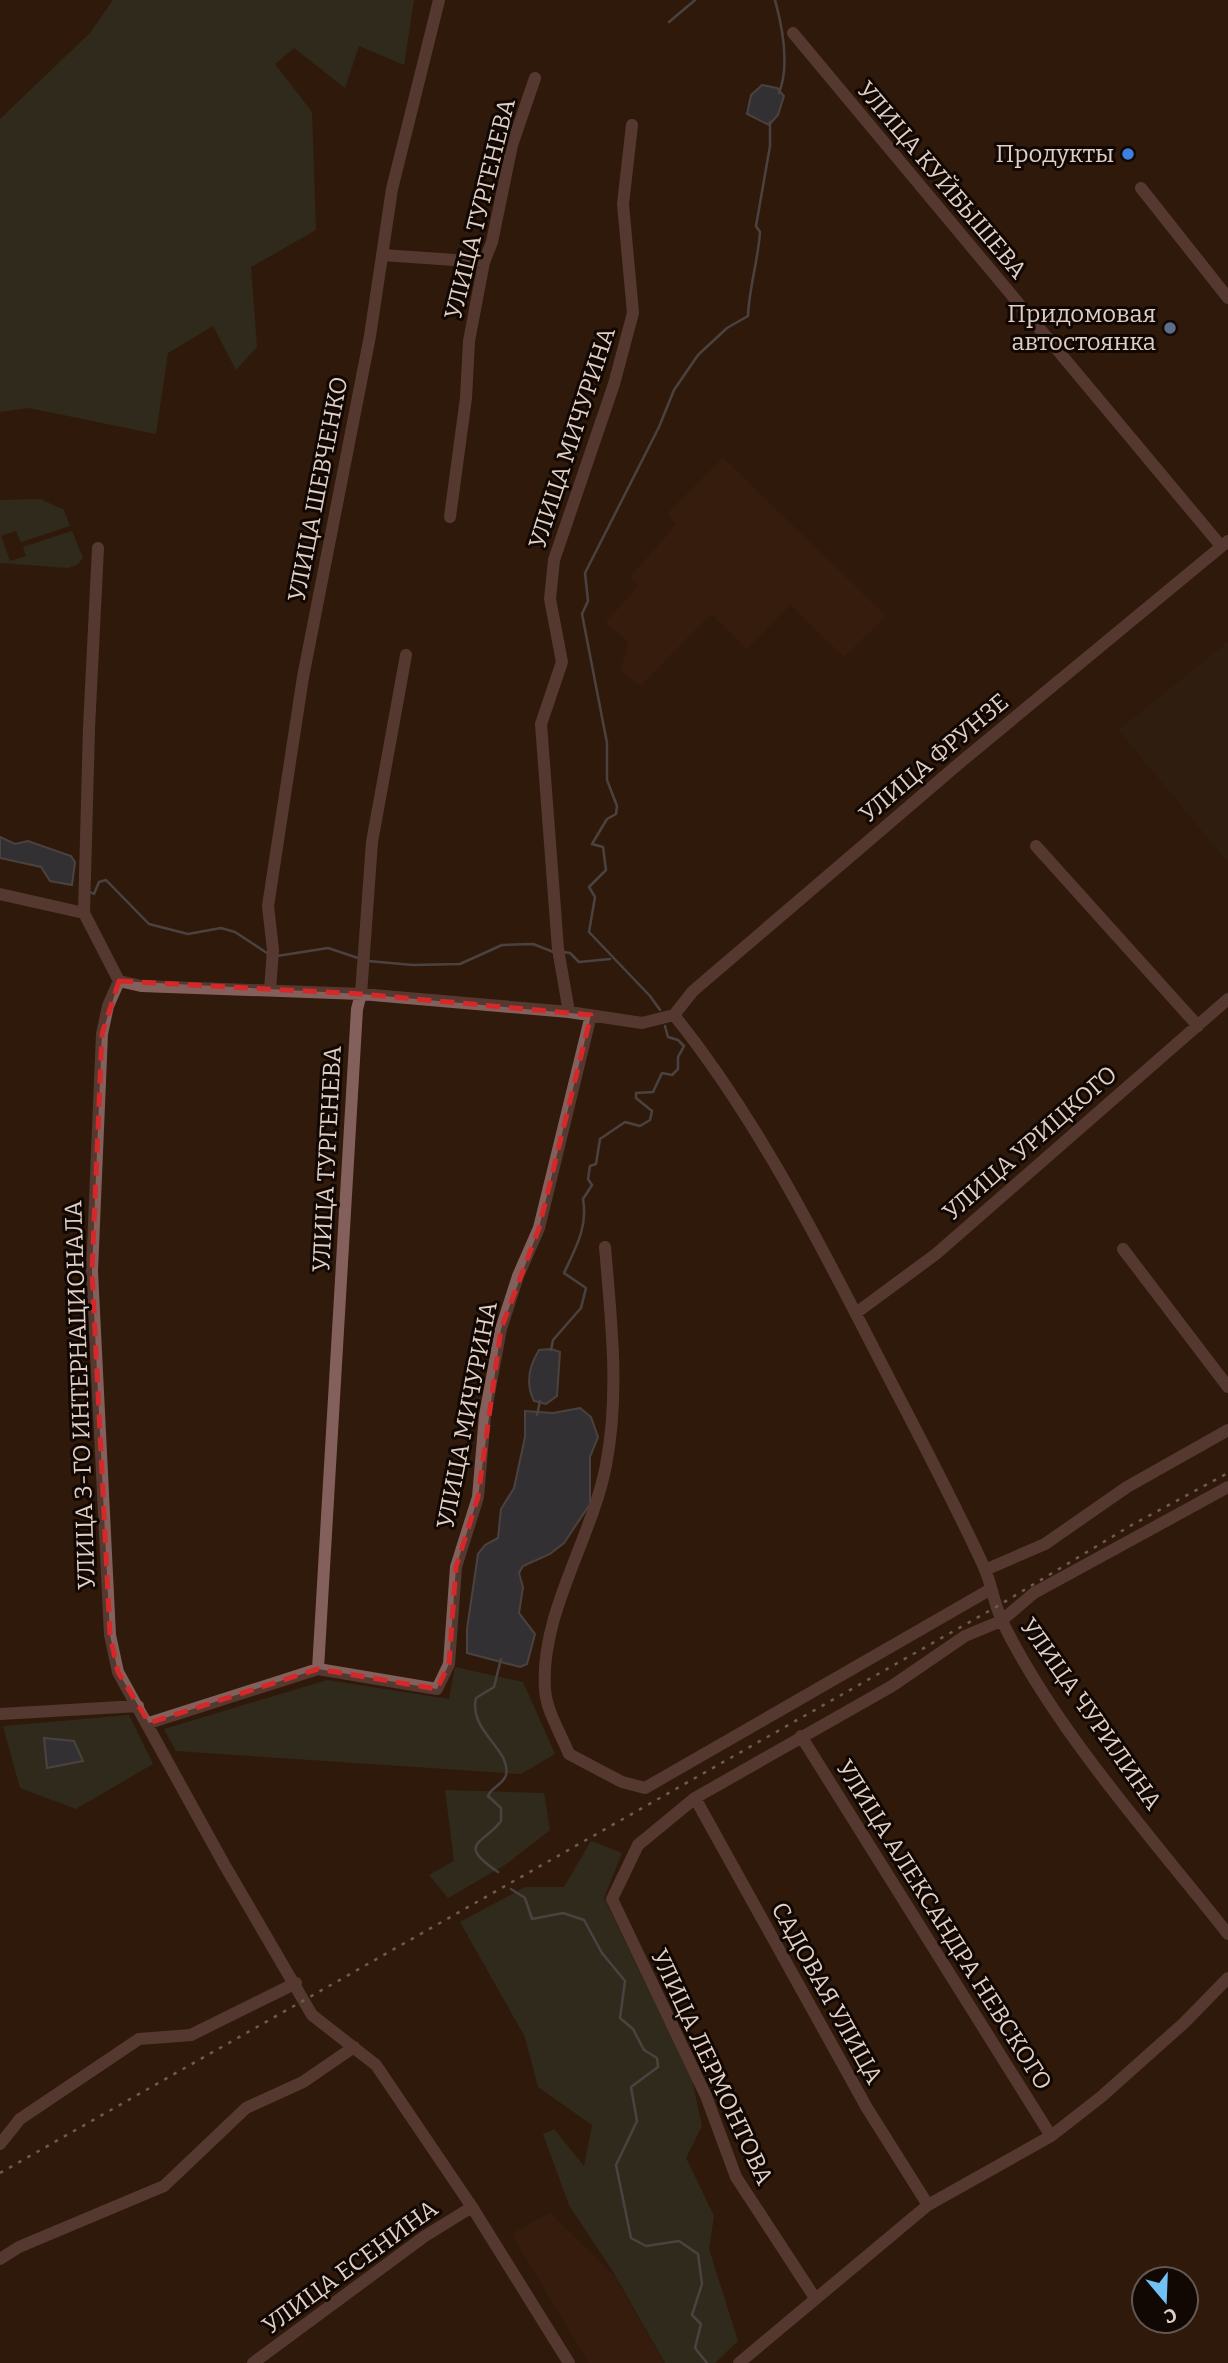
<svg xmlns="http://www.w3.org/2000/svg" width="1228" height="2363" font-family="Bitter,serif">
	<rect width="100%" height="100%" fill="#301a0b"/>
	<path fill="#3d210e" d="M 723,458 L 886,616 L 844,657 L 790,605 L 747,649 L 711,614 L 640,686 L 621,670 L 628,642 L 606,622 L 638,586 L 630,577 L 676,525 L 667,514 Z
		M 550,2213 L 615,2277 L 664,2363 L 589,2363 L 512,2234 Z"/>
	<path fill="#302516" d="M 1228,642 L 1228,862 L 1119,730 Z"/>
	<path fill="#303f2f" d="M 113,0 L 414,0 L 404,65 L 359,46 L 345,88 L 294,48 L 275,64 L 312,112 L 316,230 L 251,267 L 257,347 L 236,370 L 213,326 L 168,353 L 156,434 L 29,408 L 0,412 L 0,119 L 90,33 Z
		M 40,499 L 64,510 L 70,526 L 21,542 L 16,531 L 1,536 L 10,561 L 26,556 L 23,547 L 72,531 L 83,558 L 77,565 L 68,568 L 0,563 L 0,500 Z
		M 455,1667 L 523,1682 L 555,1754 L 521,1774 L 176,1751 L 164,1729 L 327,1680 L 449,1699 Z
		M 129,1715 L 153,1764 L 76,1809 L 20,1788 L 3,1726 Z
		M 445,1790 L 544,1793 L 550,1830 L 505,1865 L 448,1898 L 429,1875 L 454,1861 Z
		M 591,1841 L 622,1853 L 604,1898 L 692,2080 L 702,2126 L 686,2158 L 714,2216 L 709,2249 L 738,2341 L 715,2363 L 665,2363 L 612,2270 L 569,2205 L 543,2134 L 554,2129 L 584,2166 L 592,2125 L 538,2087 L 525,2037 L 460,1922 L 525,1887 L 564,1887 Z"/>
	<path fill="#384d64" stroke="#6a7481" stroke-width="2" d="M 762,85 L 777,88 L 784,96 L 778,115 L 769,125 L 747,114 L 751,95 Z
		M 0,837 L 15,844 L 28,841 L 71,856 L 75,862 L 72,885 L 50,881 L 41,867 L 0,858 Z
		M 551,1349 L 560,1352 L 557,1396 L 546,1404 L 534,1401 C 525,1383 529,1366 539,1350 Z
		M 580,1408 L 591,1417 L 598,1437 L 590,1457 L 590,1504 L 564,1543 L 550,1554 L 523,1566 L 519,1573 L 523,1587 L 519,1613 L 535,1634 L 527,1664 L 520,1667 L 467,1653 L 467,1629 L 478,1554 L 485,1545 L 498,1538 L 501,1509 L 514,1488 L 525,1437 L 525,1411 L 553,1413 Z
		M 44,1738 L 74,1741 L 83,1761 L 47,1768 Z"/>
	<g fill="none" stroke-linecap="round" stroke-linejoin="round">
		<path stroke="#6a7481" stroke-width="2.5" d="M 775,0 C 783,29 790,65 779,93
			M 669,22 L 695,0
			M 88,891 L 94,894 L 99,882 L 106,880 L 149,924 L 188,934 L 221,928 L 235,932 L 267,953
			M 563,952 L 570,953 L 579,962 L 610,959
			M 277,956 L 328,948 L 358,958
			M 368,961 L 413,965 L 460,964 L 502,945 L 533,944 L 556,953
			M 660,1010 L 650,996 L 589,932 L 595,897 L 589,887 L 606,870 L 603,847 L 592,844 L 607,819 L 616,814 L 617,806 L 607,780 L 607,743 L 582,614 L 588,601 L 585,573 L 659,427 L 674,390 L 698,355 L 727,328 L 748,316 C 749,288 758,261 760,232 L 756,226 L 770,146 L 770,122
			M 551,1350 L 553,1340 L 581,1308 L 586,1288 L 564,1273 C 576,1247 588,1227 583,1199 L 592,1185 L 588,1179 L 590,1166 L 596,1164 L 600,1139 L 625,1122 L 640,1126 L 650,1120 L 652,1111 L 636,1098 L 636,1093 L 653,1092 L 662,1073 L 672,1075 L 678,1069 L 678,1057 L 684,1046 L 678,1040 L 668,1037 L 665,1026
			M 537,1415 L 540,1401
			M 498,1872 C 455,1843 484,1844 501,1821 L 501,1808 L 488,1796 C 491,1787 503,1785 506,1775 C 512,1750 468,1731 476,1698 L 494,1687 L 501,1659
			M 511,1889 L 525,1898 L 532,1919 L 563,1913 L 584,1920 L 602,1953 L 625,1981 L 620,2018 L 633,2029 L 644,2050 L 657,2058 L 658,2067 L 631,2087 L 637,2121 L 616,2165 L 631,2238 L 646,2246 L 679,2241 L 698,2254 L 702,2284 L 692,2315 L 701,2324 L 695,2348 L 707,2363"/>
		<path stroke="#84605d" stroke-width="12" d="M 793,33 L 1221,546
			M 1141,188 L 1228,298
			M 382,255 L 484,262
			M 450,517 L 466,398 L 469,341 L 484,262 L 492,242 L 512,145 L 535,78
			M 98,548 L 89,728 L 84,913 L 119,981 L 108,1006 L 102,1034 L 92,1271 L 110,1635 L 118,1672 L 224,1864 L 312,2015 L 376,2065 L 472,2207 L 569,2363
			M 1036,846 L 1198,1026
			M 0,894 L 84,913
			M 119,981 L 141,986 L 361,994 L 569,1012 L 642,1023 L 674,1015
			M 270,990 L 273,950 L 268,906 L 303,677 L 370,336 L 392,189 L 439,0
			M 569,1012 L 558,949 L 541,724 L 562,662 L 550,599 L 554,560 L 614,384 L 633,313 L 623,204 L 632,125
			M 674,1015 C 755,1116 815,1234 874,1349 C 911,1421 950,1493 984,1567 C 992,1585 994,1605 1003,1623 C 1056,1731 1153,1839 1228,1934
			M 674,1015 L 693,991 L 962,761 L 1228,541
			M 605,1247 C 611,1319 620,1394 606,1465 C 592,1539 540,1613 545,1689 C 546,1710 561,1734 569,1754 L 622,1782 L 645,1788 L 991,1589
			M 1123,1249 L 1228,1387
			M 856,1313 L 936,1254 L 1228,999
			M 985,1570 L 1045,1544 L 1127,1487 L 1228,1430
			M 318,1669 L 357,1009 L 361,994 L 372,842 L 406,655
			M 0,1714 L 138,1706
			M 149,1723 L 318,1669 L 437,1689 L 449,1664 L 456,1567 L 478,1497 L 485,1415 L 501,1329 L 518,1276 L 539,1228 L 591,1015
			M 801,1736 L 1051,2136
			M 695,1798 L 867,2108 L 928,2205
			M 0,2144 L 20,2119 L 139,2039 L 191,2035 L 296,1983
			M 0,2259 L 19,2247 L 164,2186 L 246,2108 L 303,2082 L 354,2047
			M 815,2298 L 736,2177 L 706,2096 L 612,1899 L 638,1845 L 695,1798 L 892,1686 L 965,1636 L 1001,1621 L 1034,1593 L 1228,1487
			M 253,2363 L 425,2236 L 472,2207
			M 739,2363 L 928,2205 L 1051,2136 L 1101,2097 L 1184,2023 L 1228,1978"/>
		<path stroke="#bdaca2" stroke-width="2.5" stroke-dasharray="3.5 7" stroke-linecap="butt" d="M 0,2173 L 996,1607 L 1130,1526 L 1228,1473"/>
	</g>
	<path d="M0 0H1228V2363H0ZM 119,981 L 361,994 L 591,1015 L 539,1228 L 501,1329 L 478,1497 L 456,1567 L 449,1664 L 437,1689 L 318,1669 L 149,1723 L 118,1672 L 110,1635 L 92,1271 L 102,1034 Z" fill="#301a0b" fill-opacity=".55" fill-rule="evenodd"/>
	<path fill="none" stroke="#d62828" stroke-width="5" stroke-dasharray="14 9" stroke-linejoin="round" d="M 119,981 L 361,994 L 591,1015 L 539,1228 L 501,1329 L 478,1497 L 456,1567 L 449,1664 L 437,1689 L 318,1669 L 149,1723 L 118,1672 L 110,1635 L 92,1271 L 102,1034 Z"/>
	<circle fill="#3f7fe0" stroke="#110703" stroke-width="2.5" cx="1128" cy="154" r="7"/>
	<circle fill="#5c6f8a" stroke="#110703" stroke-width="2.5" cx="1170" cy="328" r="7"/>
	<g text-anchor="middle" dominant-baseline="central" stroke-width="6" stroke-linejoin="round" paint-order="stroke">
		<g font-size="24" fill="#dfcfc6" stroke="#110703" text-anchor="end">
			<text x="1114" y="154">Продукты</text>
			<text x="1156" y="314">Придомовая<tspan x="1156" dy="28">автостоянка</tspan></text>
		</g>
		<g font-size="24" fill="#dfcfc6" stroke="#110703">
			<text transform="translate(942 180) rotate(50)">УЛИЦА КУЙБЫШЕВА</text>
			<text transform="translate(480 209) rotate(-76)">УЛИЦА ТУРГЕНЕВА</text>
			<text transform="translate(572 438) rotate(-72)">УЛИЦА МИЧУРИНА</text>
			<text transform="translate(318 489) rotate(-79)">УЛИЦА ШЕВЧЕНКО</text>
			<text transform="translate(934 758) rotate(-40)">УЛИЦА ФРУНЗЕ</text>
			<text transform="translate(1030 1143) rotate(-41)">УЛИЦА УРИЦКОГО</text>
			<text transform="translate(327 1159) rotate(-87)">УЛИЦА ТУРГЕНЕВА</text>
			<text transform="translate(80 1395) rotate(-92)">УЛИЦА 3-ГО ИНТЕРНАЦИОНАЛА</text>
			<text transform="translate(467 1415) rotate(-79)">УЛИЦА МИЧУРИНА</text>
			<text transform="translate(1091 1714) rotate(55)">УЛИЦА ЧУРИЛИНА</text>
			<text transform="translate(944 1925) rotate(58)">УЛИЦА АЛЕКСАНДРА НЕВСКОГО</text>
			<text transform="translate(827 1993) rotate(61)">САДОВАЯ УЛИЦА</text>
			<text transform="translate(712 2067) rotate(65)">УЛИЦА ЛЕРМОНТОВА</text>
			<text transform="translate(350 2267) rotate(-36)">УЛИЦА ЕСЕНИНА</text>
		</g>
	</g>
	<g transform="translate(1165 2300) rotate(161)"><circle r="33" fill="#110703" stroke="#635751" stroke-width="2"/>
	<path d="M0-5L12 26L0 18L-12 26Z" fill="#71c1f5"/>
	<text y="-10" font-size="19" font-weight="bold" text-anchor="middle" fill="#dfcfc6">С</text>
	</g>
</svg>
